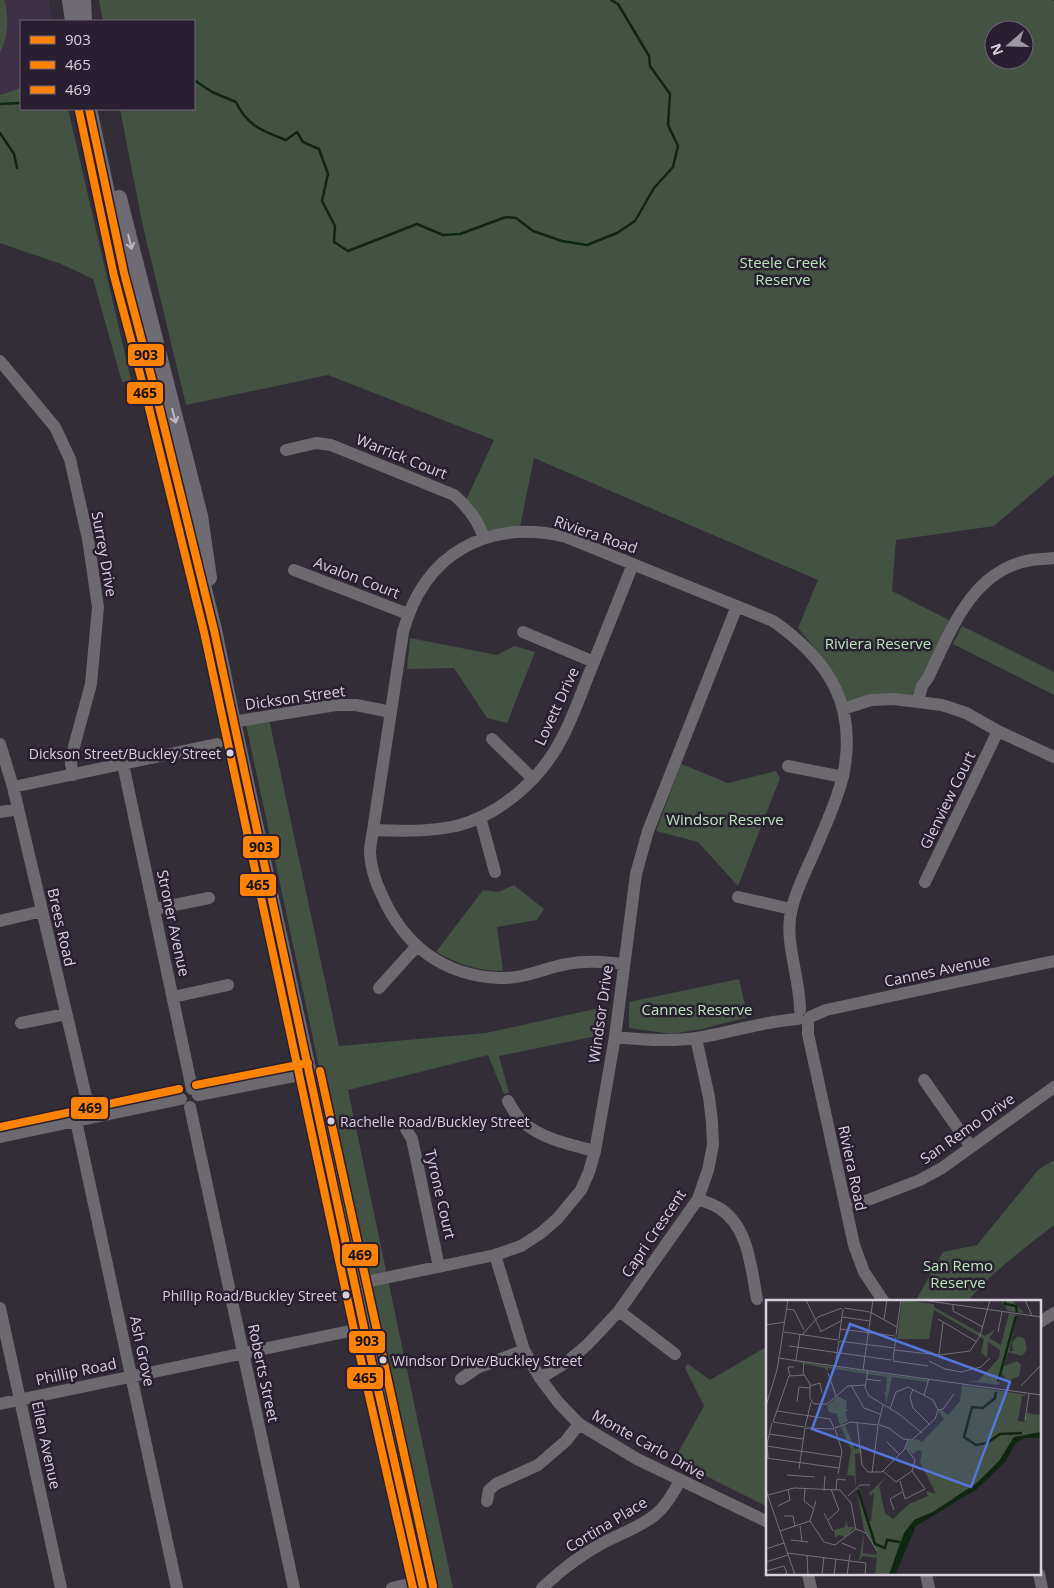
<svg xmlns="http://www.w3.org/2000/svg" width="1054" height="1588" font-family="'Open Sans',sans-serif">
	<rect width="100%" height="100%" fill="#332d38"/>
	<path fill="#3d3047" d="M 0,0 L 49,0 L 52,21 L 21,21 L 21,88 L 0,95 Z"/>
	<path fill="#435243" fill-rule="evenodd" d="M 0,0 L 4,0 L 5,2 C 9,20 8,36 0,53 Z
		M 99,0 L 1052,0 L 1054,1 L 1054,475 L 994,526 L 896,540 L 892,591 L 949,620 L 916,696 L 847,702 L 813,646 L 798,628 L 818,580 L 534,458 L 520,527 L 489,533 L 466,500 L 494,440 L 328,375 L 186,405 L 142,222 L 120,109 L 194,109 L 194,21 L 103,21 ZM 994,30 L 1024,30 L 1024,60 L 994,60 Z
		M 21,88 L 21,109 L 68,109 L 131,380 L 122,382 L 93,279 L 61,264 L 0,243 L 0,95 Z
		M 962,626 L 1054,672 L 1054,695 L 953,644 Z
		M 410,638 L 497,655 L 514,646 L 535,652 L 507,723 L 487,718 L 454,668 L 407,669 Z
		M 269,719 L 339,1046 L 486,1033 L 604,1007 L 601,1035 L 499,1056 L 509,1093 L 504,1094 L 488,1055 L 348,1090 L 453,1588 L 430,1588 L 246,724 Z
		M 681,764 L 728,783 L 776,771 L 780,778 L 738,886 L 698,842 L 656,831 Z
		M 514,885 L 544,909 L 537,920 L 497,927 L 503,971 C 474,970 461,965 436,952 L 483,890 L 499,892 Z
		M 739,979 L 748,1017 L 702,1029 L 671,1034 L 629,1028 L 629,1002 Z
		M 1054,1160 L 1054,1225 C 1024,1249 991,1272 967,1302 L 915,1302 L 943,1252 L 977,1245 L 1039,1169 Z
		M 768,1346 L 768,1507 L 674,1460 L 704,1406 L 685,1368 L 688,1364 L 710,1380 Z"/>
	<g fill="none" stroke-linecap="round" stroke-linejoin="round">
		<path stroke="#0f2610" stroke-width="2.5" d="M 194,80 L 212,92 L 236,102 C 247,126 263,131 286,140 L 297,132 L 303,142 L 319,149 L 328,174 L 322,201 L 335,226 L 334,242 L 348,251 L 417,224 L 443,235 L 460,234 L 506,217 L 516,218 L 533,231 L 562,241 L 587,245 L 617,233 L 635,221 L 654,188 L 673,167 L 678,146 L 668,125 L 670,94 L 650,66 L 649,56 L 618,4 L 611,0
			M 0,104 L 21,103
			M 0,133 L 14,154 L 17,168"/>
		<path stroke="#6d6a6f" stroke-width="12" d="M 0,361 L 55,427 L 70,459 L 88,539 L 98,607 L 91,684 L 72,754 L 71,764 L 73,775
			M 286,450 L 316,443 L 331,445 L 454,495 C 468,507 478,520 484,538
			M 294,570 L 408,614
			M 523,632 L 594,662
			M 918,702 L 922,686 L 928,678 C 951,630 972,570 1031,560 C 1038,559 1046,559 1054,558
			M 843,709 L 871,700 L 894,699 L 942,705 L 966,713 L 998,731 L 1054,757
			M 233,722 L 336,705 L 356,705 L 391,712
			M 492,739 L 532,778
			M 0,744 L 13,787 L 91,1118
			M 123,764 L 192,1089
			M 788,766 L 843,777
			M 13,787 L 217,744
			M 0,812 L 18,809
			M 480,817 L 495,872
			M 373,830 C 400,831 428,832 456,826 C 501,815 543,777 563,736 C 574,715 582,691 591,669 C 605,634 619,599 633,564
			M 925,882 L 998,731
			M 738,897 L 791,909
			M 154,909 L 209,898
			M 0,921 L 42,911
			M 624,964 C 605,962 586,960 567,964 C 544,968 524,979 500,978 C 443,976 403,945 381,893 C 375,881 371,867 370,853 C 370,845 372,837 373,830 L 403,632 C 424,554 487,518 566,537 L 773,621 C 829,660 858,706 843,776 C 837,801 826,824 816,848 C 808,867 797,887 792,908 C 783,939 800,977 800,1010
			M 379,988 L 416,947
			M 173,997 L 228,985
			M 810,1017 L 826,1010 L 1054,961
			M 808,1020 L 808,1034 L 854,1245 L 864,1272 L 884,1302
			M 21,1023 L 66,1014
			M 615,1037 C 642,1040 669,1042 696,1038 C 730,1033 764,1021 798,1019
			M 924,1080 L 971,1147
			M 198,1095 L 310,1073
			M 508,1101 C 512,1108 516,1116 522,1121 C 541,1139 571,1145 595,1151
			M 190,1107 L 294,1588
			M 76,1121 L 177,1588
			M 406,1129 L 412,1139 L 439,1267
			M 0,1137 L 181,1099
			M 698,1199 C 705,1202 713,1204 719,1208 C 749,1226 751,1269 757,1299
			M 845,1205 L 868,1200 L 920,1180 L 942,1168 L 1054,1087
			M 495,1255 L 524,1350 L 540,1378 L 558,1402 L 579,1424 L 637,1459 L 768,1522
			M 356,1284 L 495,1255 L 521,1246 L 541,1233 L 558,1218 L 581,1190 L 589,1172 L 595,1151 L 615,1037 L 636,874 L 648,831 L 737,606
			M 0,1308 L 61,1588
			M 619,1311 L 675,1354
			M 1040,1322 L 1054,1313
			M 540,1378 L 567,1362 L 587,1345 L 619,1311 L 698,1199 L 708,1170 L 713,1145 L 712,1122 L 709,1097 L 696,1038
			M 461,1379 L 477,1368 L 524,1350
			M 0,1404 L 364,1328
			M 487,1501 L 489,1490 L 496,1484 L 538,1465 L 566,1441 L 579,1424
			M 808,1574 L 811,1588
			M 926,1574 L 929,1588
			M 1039,1574 L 1042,1588
			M 392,1588 L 422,1581
			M 542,1588 C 560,1571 579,1556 601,1544 C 619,1534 639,1528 655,1515 C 666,1506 673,1493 680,1481"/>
		<path stroke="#6f6b73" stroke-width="16" d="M 70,0 L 73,21
			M 83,0 L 84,21
			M 89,109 L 124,273 L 158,402 L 214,630 L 233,722 L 364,1328 L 423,1588
			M 119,198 L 200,516 L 209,578"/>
		<defs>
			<path id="bus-1" d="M 89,109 L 124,273 L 158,402 L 214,630 L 364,1328 L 423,1588"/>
			<path id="bus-2" d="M 79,111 L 114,276 L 148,404 L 204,632 L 354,1330 L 413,1588"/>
			<path id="bus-3" d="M 320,1071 L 433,1586
				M 196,1085 L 308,1063
				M 0,1127 L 179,1089"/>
		</defs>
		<use href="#bus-1" stroke="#2a1f31" stroke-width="11"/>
		<use href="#bus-2" stroke="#2a1f31" stroke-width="11"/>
		<use href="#bus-3" stroke="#2a1f31" stroke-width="11"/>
		<use href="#bus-1" stroke="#ff8200" stroke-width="8"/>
		<use href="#bus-2" stroke="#ff8200" stroke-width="8"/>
		<use href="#bus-3" stroke="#ff8200" stroke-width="8"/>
	</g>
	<defs><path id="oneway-shaft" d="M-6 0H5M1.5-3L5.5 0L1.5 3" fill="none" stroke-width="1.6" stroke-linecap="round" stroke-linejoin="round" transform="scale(1.25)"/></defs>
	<g stroke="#beb8c2">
		<use href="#oneway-shaft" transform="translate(130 242) rotate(76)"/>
		<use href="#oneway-shaft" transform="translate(174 416) rotate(76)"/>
	</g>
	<g fill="#d8d1dd" stroke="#2a1f31" stroke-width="2">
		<circle cx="230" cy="753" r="4.5"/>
		<circle cx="331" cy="1121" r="4.5"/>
		<circle cx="346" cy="1295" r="4.5"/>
		<circle cx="383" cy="1360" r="4.5"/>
	</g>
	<g text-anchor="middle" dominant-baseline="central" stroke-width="5" stroke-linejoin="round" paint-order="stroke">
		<g font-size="14" fill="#d8d1dd" stroke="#2a1f31" text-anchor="end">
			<text x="221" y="753">Dickson Street/Buckley Street</text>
			<text x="340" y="1121" text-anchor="start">Rachelle Road/Buckley Street</text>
			<text x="337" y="1295">Phillip Road/Buckley Street</text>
			<text x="392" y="1360" text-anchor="start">Windsor Drive/Buckley Street</text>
		</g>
		<g font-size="15" fill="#b7e9b7" stroke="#2a1f31">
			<text x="783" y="262">Steele Creek<tspan x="783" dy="17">Reserve</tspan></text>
			<text x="878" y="643">Riviera Reserve</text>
			<text x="725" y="819">Windsor Reserve</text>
			<text x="697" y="1009">Cannes Reserve</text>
			<text x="958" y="1265">San Remo<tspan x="958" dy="17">Reserve</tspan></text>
		</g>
		<g font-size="15" fill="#d8d1dd" stroke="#2a1f31">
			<text transform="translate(402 456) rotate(22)">Warrick Court</text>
			<text transform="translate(596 534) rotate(19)">Riviera Road</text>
			<text transform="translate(105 554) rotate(80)">Surrey Drive</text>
			<text transform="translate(357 577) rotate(21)">Avalon Court</text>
			<text transform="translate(295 697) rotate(-8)">Dickson Street</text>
			<text transform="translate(556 706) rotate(-65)">Lovett Drive</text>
			<text transform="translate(947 800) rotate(-64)">Glenview Court</text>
			<text transform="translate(174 923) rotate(78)">Stroner Avenue</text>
			<text transform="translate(62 927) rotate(77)">Brees Road</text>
			<text transform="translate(937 970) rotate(-12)">Cannes Avenue</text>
			<text transform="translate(600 1014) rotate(-82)">Windsor Drive</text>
			<text transform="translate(967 1128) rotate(-35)">San Remo Drive</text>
			<text transform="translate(853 1168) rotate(78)">Riviera Road</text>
			<text transform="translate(441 1194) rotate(77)">Tyrone Court</text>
			<text transform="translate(653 1233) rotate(-56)">Capri Crescent</text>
			<text transform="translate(143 1351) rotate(78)">Ash Grove</text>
			<text transform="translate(76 1371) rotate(-12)">Phillip Road</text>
			<text transform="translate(264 1373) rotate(78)">Roberts Street</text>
			<text transform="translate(649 1444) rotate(29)">Monte Carlo Drive</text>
			<text transform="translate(47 1445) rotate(78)">Ellen Avenue</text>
			<text transform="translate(606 1524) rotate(-31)">Cortina Place</text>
		</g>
	</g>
	<g transform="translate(766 1300)">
		<rect width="275" height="275" fill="#332d38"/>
		<path d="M 136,0 L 168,4 L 168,7 L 219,36 L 230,29 L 223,38 L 235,45 L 243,13 L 251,15 L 243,51 L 247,51 L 246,42 L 252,36 L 259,39 L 261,50 L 256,56 L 242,52 L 238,66 L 251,61 L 255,65 L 253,76 L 241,82 L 236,73 L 233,85 L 201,81 L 212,81 L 233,58 L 234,50 L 222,42 L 221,58 L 215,52 L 218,39 L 168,10 L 163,39 L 131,39 ZM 235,0 L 246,0 L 258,13 L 242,11 ZM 20,60 L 162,80 L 162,82 L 126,77 L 120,105 L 119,93 L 115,93 L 120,92 L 121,77 L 62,68 L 61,72 L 59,68 ZM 196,85 L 262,95 L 256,96 L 252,121 L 258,122 L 261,113 L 275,115 L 275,132 L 248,137 L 233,161 L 211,183 L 167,212 L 148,220 L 134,243 L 123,275 L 109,275 L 111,258 L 97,256 L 93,261 L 98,233 L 97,253 L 110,255 L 111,251 L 98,230 L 91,190 L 93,188 L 102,221 L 105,221 L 108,192 L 104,196 L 103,193 L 121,176 L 113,186 L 119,213 L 127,219 L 143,204 L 162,196 L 160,191 L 170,194 L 154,162 L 156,152 L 152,150 L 147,154 L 140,148 L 142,141 L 151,139 L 156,142 L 178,119 L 172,111 L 176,110 L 182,115 L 194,101 ZM 72,96 L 81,101 L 80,109 L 83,110 L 79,112 L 82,121 L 74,125 L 71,114 L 63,112 L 61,106 ZM 79,125 L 89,149 L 95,148 L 96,153 L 89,154 L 90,188 L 88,176 L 81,175 L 85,150 L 75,127 ZM 80,220 L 82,227 L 89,227 L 79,237 L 73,235 L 69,238 L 68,230 L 79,227 Z" fill="#435243"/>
		<path d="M 275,132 L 275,138 L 258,138 L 250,143 L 239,162 L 211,189 L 150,226 L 129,275 L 123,275 L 138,233 L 148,220 L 167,212 L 211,183 L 233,161 L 248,137 Z" fill="#0f2610"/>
		<path fill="none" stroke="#0f2610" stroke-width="2.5" d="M 239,0 L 239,4 L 250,6 L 251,12M 232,82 L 250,16M 230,92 L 229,98 L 217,108 L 206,107 L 198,137 L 210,145 L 221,143 L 234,134 L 256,133M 92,190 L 109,244 L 119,248 L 121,240 L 134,242"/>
		<path fill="none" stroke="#756f7a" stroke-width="1" d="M 40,0 L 55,31M 156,0 L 275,17M 259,0 L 266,16M 187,4 L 187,11 L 217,27M 78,8 L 104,12 L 131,27M 20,9 L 28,10 L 38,30M 76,17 L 104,21M 118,19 L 121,0M 172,19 L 211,42M 0,25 L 19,22M 74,29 L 129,36M 18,32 L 72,40M 54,32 L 75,21M 232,32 L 236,12M 36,35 L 52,17 L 76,8M 130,35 L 135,0M 73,39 L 77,9M 73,41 L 128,48M 23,46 L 125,60M 128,50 L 173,55 L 204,51 L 214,36 L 224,0M 173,55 L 177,23M 12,58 L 275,95M 30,60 L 34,34M 127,60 L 130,37M 127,61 L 162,66M 163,61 L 179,69 L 195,72 L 215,67 L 224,58M 38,62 L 37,73 L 44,84 L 44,98 L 48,104 L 61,104 L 82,86 L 99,85M 69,66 L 73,41M 97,70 L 107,0M 102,70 L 99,88 L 103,96 L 133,114 L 156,133M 62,73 L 70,96M 24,76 L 22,67 L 28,67M 100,79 L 115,81M 85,85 L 98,108 L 114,114M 44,86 L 54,83 L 56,93M 255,86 L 275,65M 147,89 L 144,97 L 147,108 L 164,125M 158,95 L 163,79M 31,102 L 33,87 L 44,88M 0,106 L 11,70 L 22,0M 172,110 L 177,109 L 188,94M 11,111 L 64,119 L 68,128M 259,120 L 263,94M 7,122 L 23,76 L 38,75M 7,122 L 38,127M 91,122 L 96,165 L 102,172 L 116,172 L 138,150 L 142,140M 112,125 L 117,105M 113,125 L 123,128 L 137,139 L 146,140 L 169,119 L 172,110 L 167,100 L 142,87 L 130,92 L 124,109M 39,127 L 45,102M 39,128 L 68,129M 69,128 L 85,122 L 112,125M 69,129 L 76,151 L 72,174M 3,134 L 37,139M 121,142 L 134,155M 0,146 L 75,157M 0,158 L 73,168M 2,158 L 1,144 L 6,123M 33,169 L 39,128M 117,171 L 130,182 L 146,171 L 149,160 L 140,148M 106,173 L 112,126M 21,175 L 49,177M 134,181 L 139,199 L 159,189 L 146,171M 39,189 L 38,201 L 47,208M 70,189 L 71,179 L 80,180M 0,190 L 29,275M 58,191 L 59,176M 2,195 L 28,188 L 74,190 L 85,203 L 90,230M 82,196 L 94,185 L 104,185M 12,206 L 24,200 L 22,189M 128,210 L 124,199 L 136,192M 58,213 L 67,231M 18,216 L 27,216 L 29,227M 62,220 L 73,210 L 65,189M 44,221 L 50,201M 34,226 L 36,241M 90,229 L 100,233 L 111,251M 14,231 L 44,221 L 58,242 L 69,245 L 90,229M 25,240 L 42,242M 76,243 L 90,249M 0,249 L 18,243M 21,253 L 100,263 L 99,275M 41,255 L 42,275M 0,262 L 22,255M 0,271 L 18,266 L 21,273 L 18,275M 56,275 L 58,257M 68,275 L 70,259M 81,275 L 84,254"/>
		<path fill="#5575da" fill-opacity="0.15" stroke="#5575da" stroke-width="2.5" d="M 84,24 L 244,82 L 205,187 L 46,129 Z"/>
		<rect width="275" height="275" fill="none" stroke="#d8d1dd" stroke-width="2.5"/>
	</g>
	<g stroke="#2a1f31" stroke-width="2">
		<rect x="127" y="343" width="38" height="24" rx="5" fill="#ff8200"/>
		<rect x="126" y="381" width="38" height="24" rx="5" fill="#ff8200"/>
		<rect x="242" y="835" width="38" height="24" rx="5" fill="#ff8200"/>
		<rect x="239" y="873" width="38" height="24" rx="5" fill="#ff8200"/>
		<rect x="70" y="1096" width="39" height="24" rx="5" fill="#ff8200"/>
		<rect x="341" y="1243" width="38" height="24" rx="5" fill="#ff8200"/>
		<rect x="348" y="1330" width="38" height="24" rx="5" fill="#ff8200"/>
		<rect x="346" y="1366" width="38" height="24" rx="5" fill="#ff8200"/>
	</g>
	<g font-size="14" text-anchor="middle" font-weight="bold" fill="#111">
		<text x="146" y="360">903</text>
		<text x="145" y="398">465</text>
		<text x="261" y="852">903</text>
		<text x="258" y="890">465</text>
		<text x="90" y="1113">469</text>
		<text x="360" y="1260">469</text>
		<text x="367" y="1346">903</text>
		<text x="365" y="1383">465</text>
	</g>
	<rect x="20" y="20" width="175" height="90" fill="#2a1f31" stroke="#706676"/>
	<rect x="30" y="36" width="25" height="8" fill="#ff8200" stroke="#706676"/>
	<text x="65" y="45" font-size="15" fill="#d8d1dd">903</text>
	<rect x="30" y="61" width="25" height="8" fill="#ff8200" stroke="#706676"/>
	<text x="65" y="70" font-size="15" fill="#d8d1dd">465</text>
	<rect x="30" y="86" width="25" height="8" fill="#ff8200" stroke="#706676"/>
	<text x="65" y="95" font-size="15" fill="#d8d1dd">469</text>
	<g transform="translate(1009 45) rotate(250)"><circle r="24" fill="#2a1f31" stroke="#706676"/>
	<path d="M0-4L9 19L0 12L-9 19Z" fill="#9e98a3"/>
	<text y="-8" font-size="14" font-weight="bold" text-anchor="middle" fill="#d8d1dd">N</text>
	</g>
</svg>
